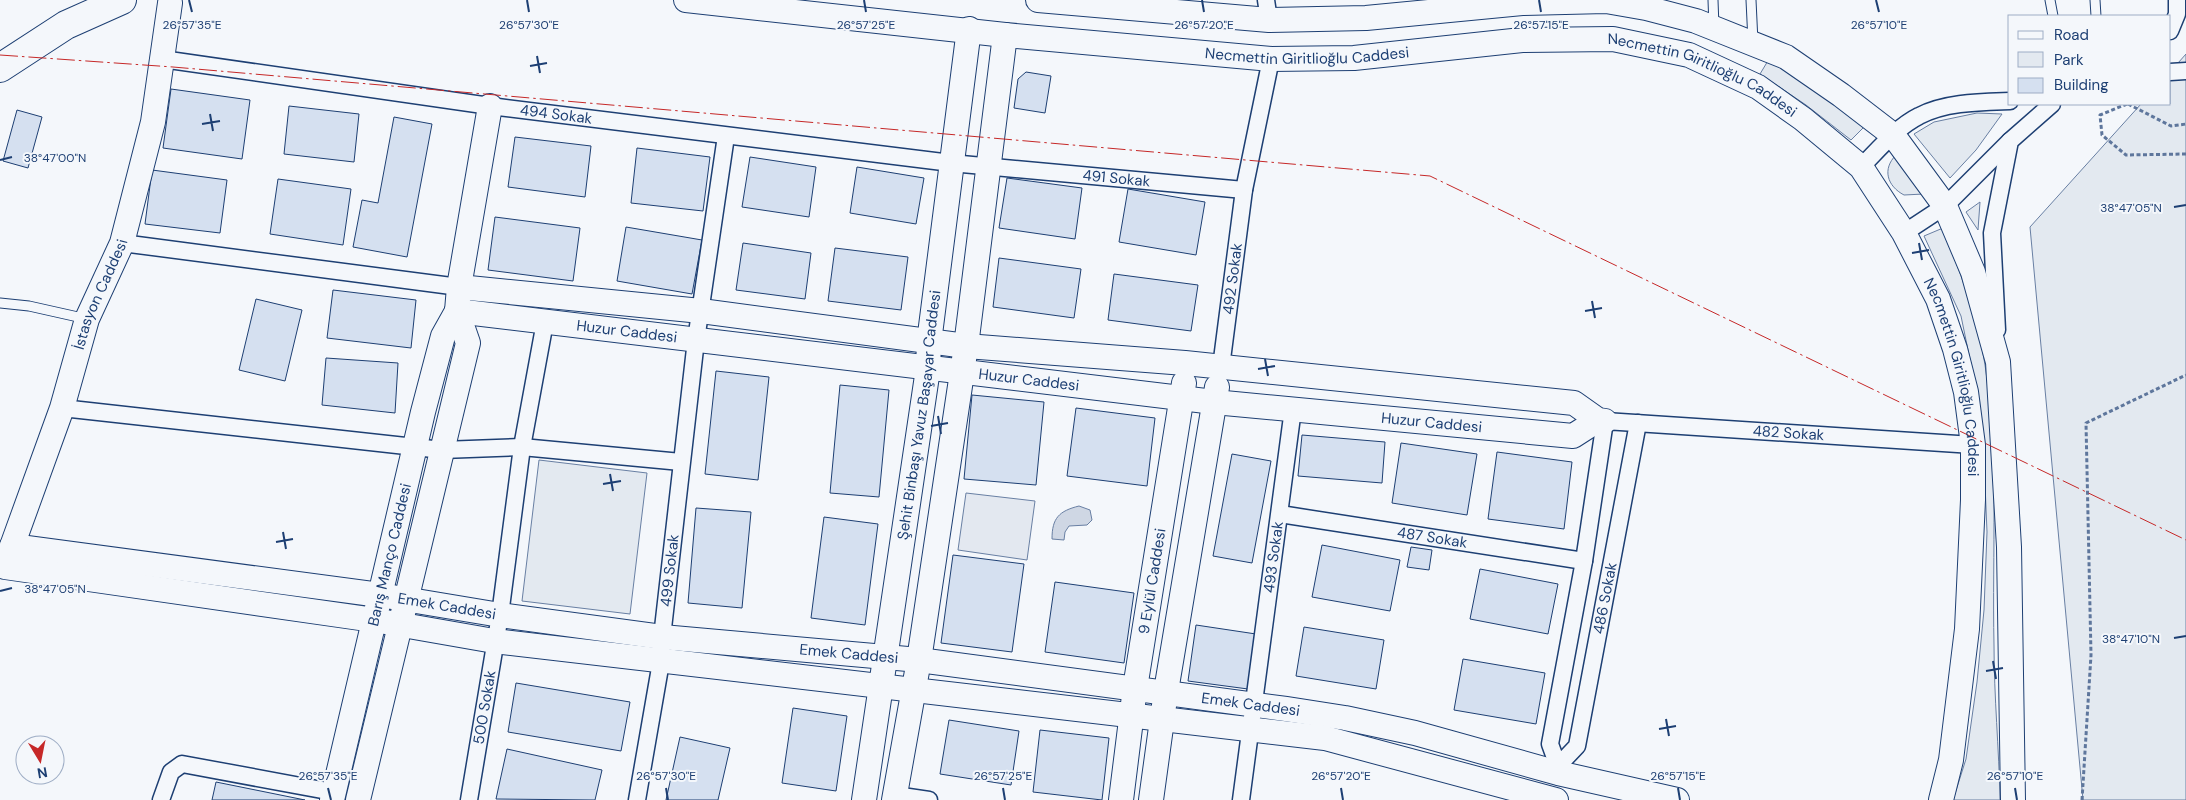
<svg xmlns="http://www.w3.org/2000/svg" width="2186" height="800" font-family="'DM Sans',sans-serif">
	<rect width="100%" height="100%" fill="#f4f7fb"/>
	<path fill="#e3e9f0" stroke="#687fa3" d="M 2186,54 L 2186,800 L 2083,800 L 2030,227 L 2141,104 L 2170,104 L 2170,72 Z
		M 1769,59 L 1815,89 L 1864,127 L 1851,140 L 1806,105 L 1760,74 Z
		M 1977,113 L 2002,114 L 1976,150 L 1950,178 L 1914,134 L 1934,122 Z
		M 1896,155 L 1924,194 L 1904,195 C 1887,186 1882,169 1896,155 Z
		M 1980,202 L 1978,230 L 1966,212 Z
		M 1943,228 C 1960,273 1978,317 1985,365 C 1999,457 1992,552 1994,645 C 1994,697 1999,748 2000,800 L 1953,800 L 1966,759 L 1977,682 L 1984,610 L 1987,532 L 1984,460 L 1980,408 L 1961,316 L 1924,236 Z
		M 539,460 L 647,473 L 630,614 L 522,601 Z"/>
	<path fill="#e3e8f0" stroke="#687fa3" d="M 966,493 L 1035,501 L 1027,560 L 958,550 Z"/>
	<path fill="#cfd7e4" stroke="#687fa3" d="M 1079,506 L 1090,510 L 1092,520 L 1087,525 L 1069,526 L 1065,532 L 1064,540 L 1052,539 C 1052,518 1059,511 1079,506 Z"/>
	<path fill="#d5e0f0" stroke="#1d3f73" d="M 1026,72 L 1051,76 L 1045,113 L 1014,108 L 1018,79 Z
		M 171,89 L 250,100 L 242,159 L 163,148 Z
		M 289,106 L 359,114 L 354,162 L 284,154 Z
		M 17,110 L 42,117 L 28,168 L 3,161 Z
		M 394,117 L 432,124 L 407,257 L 353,247 L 362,200 L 378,203 Z
		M 515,137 L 591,146 L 585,197 L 508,187 Z
		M 637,148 L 710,157 L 703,211 L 631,203 Z
		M 750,157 L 816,167 L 809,217 L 742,207 Z
		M 857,167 L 924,178 L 916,224 L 850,213 Z
		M 152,170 L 227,180 L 220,233 L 145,224 Z
		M 1007,178 L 1082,188 L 1075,239 L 999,228 Z
		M 278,179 L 351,189 L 343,245 L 270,234 Z
		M 1128,189 L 1205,202 L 1196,255 L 1119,242 Z
		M 495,217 L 580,228 L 573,281 L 488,270 Z
		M 626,227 L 702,240 L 692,294 L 617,281 Z
		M 743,243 L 811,253 L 805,299 L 736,290 Z
		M 835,248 L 908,257 L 901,310 L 828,301 Z
		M 999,258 L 1081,269 L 1074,318 L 993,307 Z
		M 1114,274 L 1198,285 L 1191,331 L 1108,320 Z
		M 333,290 L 416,300 L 411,348 L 327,338 Z
		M 256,299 L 302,310 L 285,381 L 239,370 Z
		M 326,358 L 398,363 L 395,413 L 322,405 Z
		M 716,371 L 769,377 L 758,480 L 705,474 Z
		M 840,385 L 889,390 L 879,497 L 830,493 Z
		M 972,395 L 1044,402 L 1036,485 L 964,479 Z
		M 1076,408 L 1155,418 L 1147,486 L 1067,476 Z
		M 1302,435 L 1385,442 L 1382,483 L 1298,476 Z
		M 1401,443 L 1477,454 L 1467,515 L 1392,503 Z
		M 1497,452 L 1572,462 L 1564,529 L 1488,519 Z
		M 1232,454 L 1271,461 L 1252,563 L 1213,556 Z
		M 696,508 L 751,512 L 742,608 L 688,603 Z
		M 824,517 L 878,524 L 865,625 L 811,618 Z
		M 1322,545 L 1400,560 L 1390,611 L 1312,597 Z
		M 1411,547 L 1432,550 L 1429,570 L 1407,567 Z
		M 953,555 L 1024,564 L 1012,652 L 941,643 Z
		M 1480,569 L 1558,584 L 1548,634 L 1470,619 Z
		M 1055,582 L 1134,593 L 1124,663 L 1045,652 Z
		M 1196,625 L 1256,634 L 1248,689 L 1188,681 Z
		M 1304,627 L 1384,640 L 1376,689 L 1296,676 Z
		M 1463,659 L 1545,673 L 1536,724 L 1454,710 Z
		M 516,683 L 630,702 L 621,751 L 508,732 Z
		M 793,708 L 847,716 L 836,791 L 782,783 Z
		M 949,720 L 1019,731 L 1011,785 L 940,774 Z
		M 1040,730 L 1109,738 L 1102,800 L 1033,792 Z
		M 680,737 L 730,748 L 718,800 L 666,800 Z
		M 507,749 L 602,770 L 595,800 L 496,799 Z
		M 216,782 L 305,800 L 212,800 Z"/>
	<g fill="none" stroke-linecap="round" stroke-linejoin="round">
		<defs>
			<path id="lane" d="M 1713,0 L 1714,27
				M 1751,0 L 1753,42
				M 2050,0 L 2053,16
				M 2095,0 L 2096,16
				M 0,303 L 29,306 L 87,319"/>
			<g id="street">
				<path d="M 1266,0 L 1269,20"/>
				<path d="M 2170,31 L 2177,14 L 2177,0"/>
				<path id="s1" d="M 162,59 L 490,106 L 951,163 L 1244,190"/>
				<path d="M 2170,72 L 2186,71"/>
				<path d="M 1861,167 C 1879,149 1897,127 1919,116 C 1945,102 1981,102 2010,101"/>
				<path d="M 1904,233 L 1945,206 L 2010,141"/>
				<path d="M 122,243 L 459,287"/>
				<path d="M 1997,330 L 1992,233 L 2010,141 L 2052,104"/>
				<path id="s2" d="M 1221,367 L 1244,190 L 1271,59"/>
				<path d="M 62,408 L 442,450 L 522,447 L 681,462"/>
				<path id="s3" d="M 1280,514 L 1584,561"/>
				<path id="s4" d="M 1558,766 L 1577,746 L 1638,423"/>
				<path id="s5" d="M 1558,773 L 1558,766 L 1550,744 L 1584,561 L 1605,421 L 1973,445"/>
				<path d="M 895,795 L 929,800"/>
				<path d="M 161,800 L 171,772 L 182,764 L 333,792"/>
				<path id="s6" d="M 469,800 L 500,615 L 522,447 L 545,322"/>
				<path id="s7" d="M 637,800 L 661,662 L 662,637 L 696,340 L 726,136"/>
				<path id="s8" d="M 1241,800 L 1293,409"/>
			</g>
			<g id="secondary">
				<path id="s9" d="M 686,0 L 1005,35 L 1271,59 L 1354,58 L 1522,40 L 1613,39 L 1689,55 L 1758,87 L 1803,119 L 1861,167 L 1904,233 L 1938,299 L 1955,349 L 1966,392 L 1973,445 L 1973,500 L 1967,629 L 1951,760 L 1941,800"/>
				<path d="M 1038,0 L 1269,20 L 1366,18 L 1522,3 L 1606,1 L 1646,8 L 1696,21 L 1786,57 L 1841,95 L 1893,135 L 1945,206 L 1973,272 L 1998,362 L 2009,547 L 2013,800"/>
				<path d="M 459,287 L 701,311 L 966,346 L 1185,363 L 1574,403 L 1598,420 L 1605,421"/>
				<path id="s10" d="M 457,311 L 1214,402 L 1573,436 L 1598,420"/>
				<path id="s11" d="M 12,546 L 380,595 L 500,615 L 662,637 L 919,660 L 1286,709 L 1345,718 L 1415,733 L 1558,773 L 1677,800"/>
				<path id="s12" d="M 7,560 L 62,408 L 87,319 L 122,243 L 153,122 L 170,3"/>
				<path d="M 5,567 L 374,620 L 494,641 L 1325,738 L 1556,800"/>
				<path id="s13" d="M 332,800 L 423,412 L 443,336 L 457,311"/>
				<path d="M 358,800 L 468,343 L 457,311 L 459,287 L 490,106"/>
				<path id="s14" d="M 864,800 L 928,369 L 929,342 L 969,29"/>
				<path d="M 894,800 L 919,660 L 966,346 L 1005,35"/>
				<path id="s15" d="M 1121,800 L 1135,688 L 1184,383"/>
				<path d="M 1151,800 L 1166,691 L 1217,387"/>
			</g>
			<path id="highway" d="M 0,68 L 66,25 L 122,0"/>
		</defs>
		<use href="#lane" stroke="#1d3f73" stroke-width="11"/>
		<use href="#street" stroke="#1d3f73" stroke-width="19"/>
		<use href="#secondary" stroke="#1d3f73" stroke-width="26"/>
		<use href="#highway" stroke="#1d3f73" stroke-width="30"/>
		<path stroke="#5e769c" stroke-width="3" stroke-dasharray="4 2.5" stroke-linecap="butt" d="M 2127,104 L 2100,115 L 2102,135 L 2126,155 L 2186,154
			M 2128,104 L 2171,126 L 2186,124
			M 2082,800 L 2091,655 L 2086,423 L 2186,375"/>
		<use href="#lane" stroke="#f4f7fb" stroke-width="9"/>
		<use href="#street" stroke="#f4f7fb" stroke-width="16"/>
		<use href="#secondary" stroke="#f4f7fb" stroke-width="24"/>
		<use href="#highway" stroke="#f4f7fb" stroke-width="28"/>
		<path stroke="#c62828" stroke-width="1" stroke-dasharray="18 4 2.5 4" stroke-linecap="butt" d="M 0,55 L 173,67 L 1430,176 L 2186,540"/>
	</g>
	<path fill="none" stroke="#1d3f73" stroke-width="2" d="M 189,0 L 192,12M 527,0 L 529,12M 864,0 L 866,12M 1202,0 L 1204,12M 1539,0 L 1541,12M 1876,0 L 1879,12M 537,56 L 540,73M 530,66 L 547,63M 210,114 L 213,131M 202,124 L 220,121M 0,160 L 12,157M 2174,207 L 2186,205M 1919,243 L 1922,260M 1912,253 L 1929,250M 1592,301 L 1595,318M 1585,311 L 1602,308M 1265,359 L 1268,376M 1258,369 L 1275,366M 938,416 L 941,434M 931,426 L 948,423M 610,474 L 613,491M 603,484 L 621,481M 283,532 L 286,549M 276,542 L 293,539M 0,591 L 12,588M 2174,638 L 2186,636M 1993,661 L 1996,679M 1986,671 L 2003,668M 1666,719 L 1669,736M 1659,729 L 1676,726M 328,788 L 331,800M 666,788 L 668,800M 1003,788 L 1005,800M 1341,788 L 1343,800M 1678,788 L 1680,800M 2015,788 L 2017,800"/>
	<g text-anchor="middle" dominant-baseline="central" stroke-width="4" stroke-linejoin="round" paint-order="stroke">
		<g font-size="15" fill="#1d3f73" stroke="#f4f7fb">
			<text stroke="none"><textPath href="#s9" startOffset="624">Necmettin Giritlioğlu Caddesi</textPath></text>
			<text stroke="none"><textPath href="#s9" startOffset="1028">Necmettin Giritlioğlu Caddesi</textPath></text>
			<text stroke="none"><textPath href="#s1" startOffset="398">494 Sokak</textPath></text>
			<text stroke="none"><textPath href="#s1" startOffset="962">491 Sokak</textPath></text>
			<text stroke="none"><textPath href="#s2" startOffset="89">492 Sokak</textPath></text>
			<text stroke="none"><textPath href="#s12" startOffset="282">İstasyon Caddesi</textPath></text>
			<text stroke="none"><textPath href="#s10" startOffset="171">Huzur Caddesi</textPath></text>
			<text stroke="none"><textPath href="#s9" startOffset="1448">Necmettin Giritlioğlu Caddesi</textPath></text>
			<text stroke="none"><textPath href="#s10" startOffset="576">Huzur Caddesi</textPath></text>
			<text stroke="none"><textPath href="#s14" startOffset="389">Şehit Binbaşı Yavuz Başayar Caddesi</textPath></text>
			<text stroke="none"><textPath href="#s10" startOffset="981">Huzur Caddesi</textPath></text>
			<text stroke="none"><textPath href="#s5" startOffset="542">482 Sokak</textPath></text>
			<text stroke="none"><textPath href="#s3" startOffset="154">487 Sokak</textPath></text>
			<text stroke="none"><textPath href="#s13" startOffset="252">Barış Manço Caddesi</textPath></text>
			<text stroke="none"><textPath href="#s8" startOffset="245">493 Sokak</textPath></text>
			<text stroke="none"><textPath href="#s7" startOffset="232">499 Sokak</textPath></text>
			<text stroke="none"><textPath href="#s15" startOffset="221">9 Eylül Caddesi</textPath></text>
			<text stroke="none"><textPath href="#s4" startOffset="178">486 Sokak</textPath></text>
			<text stroke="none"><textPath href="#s11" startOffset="439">Emek Caddesi</textPath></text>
			<text stroke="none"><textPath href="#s11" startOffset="844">Emek Caddesi</textPath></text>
			<text stroke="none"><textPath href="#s11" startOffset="1249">Emek Caddesi</textPath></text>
			<text stroke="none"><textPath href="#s6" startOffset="94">500 Sokak</textPath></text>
		</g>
	</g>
	<g font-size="12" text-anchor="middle" fill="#1d3f73" stroke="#f4f7fb" stroke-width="4" stroke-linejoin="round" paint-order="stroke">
		<text x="192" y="29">26°57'35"E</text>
		<text x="529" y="29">26°57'30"E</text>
		<text x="866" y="29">26°57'25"E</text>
		<text x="1204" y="29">26°57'20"E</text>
		<text x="1541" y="29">26°57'15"E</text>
		<text x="1879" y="29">26°57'10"E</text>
		<text x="55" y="162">38°47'00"N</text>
		<text x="2131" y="212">38°47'05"N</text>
		<text x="55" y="593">38°47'05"N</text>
		<text x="2131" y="643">38°47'10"N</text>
		<text x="328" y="780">26°57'35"E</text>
		<text x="666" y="780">26°57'30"E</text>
		<text x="1003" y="780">26°57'25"E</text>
		<text x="1341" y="780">26°57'20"E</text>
		<text x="1678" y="780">26°57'15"E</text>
		<text x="2015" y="780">26°57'10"E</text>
	</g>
	<rect x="2008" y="15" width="162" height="90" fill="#f4f7fb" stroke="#9eadc5"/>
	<rect x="2018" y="31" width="25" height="8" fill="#f4f7fb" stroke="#9eadc5"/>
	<text x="2054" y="40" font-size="15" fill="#1d3f73">Road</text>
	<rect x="2018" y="52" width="25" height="15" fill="#e3e9f0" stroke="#9eadc5"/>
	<text x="2054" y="65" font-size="15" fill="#1d3f73">Park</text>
	<rect x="2018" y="78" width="25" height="15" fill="#d5e0f0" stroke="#9eadc5"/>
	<text x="2054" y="90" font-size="15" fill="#1d3f73">Building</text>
	<g transform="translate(40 760) rotate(170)"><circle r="24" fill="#f4f7fb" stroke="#9eadc5"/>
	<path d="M0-4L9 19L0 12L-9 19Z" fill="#c62828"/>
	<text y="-8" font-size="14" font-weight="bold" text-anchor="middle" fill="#1d3f73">N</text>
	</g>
</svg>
